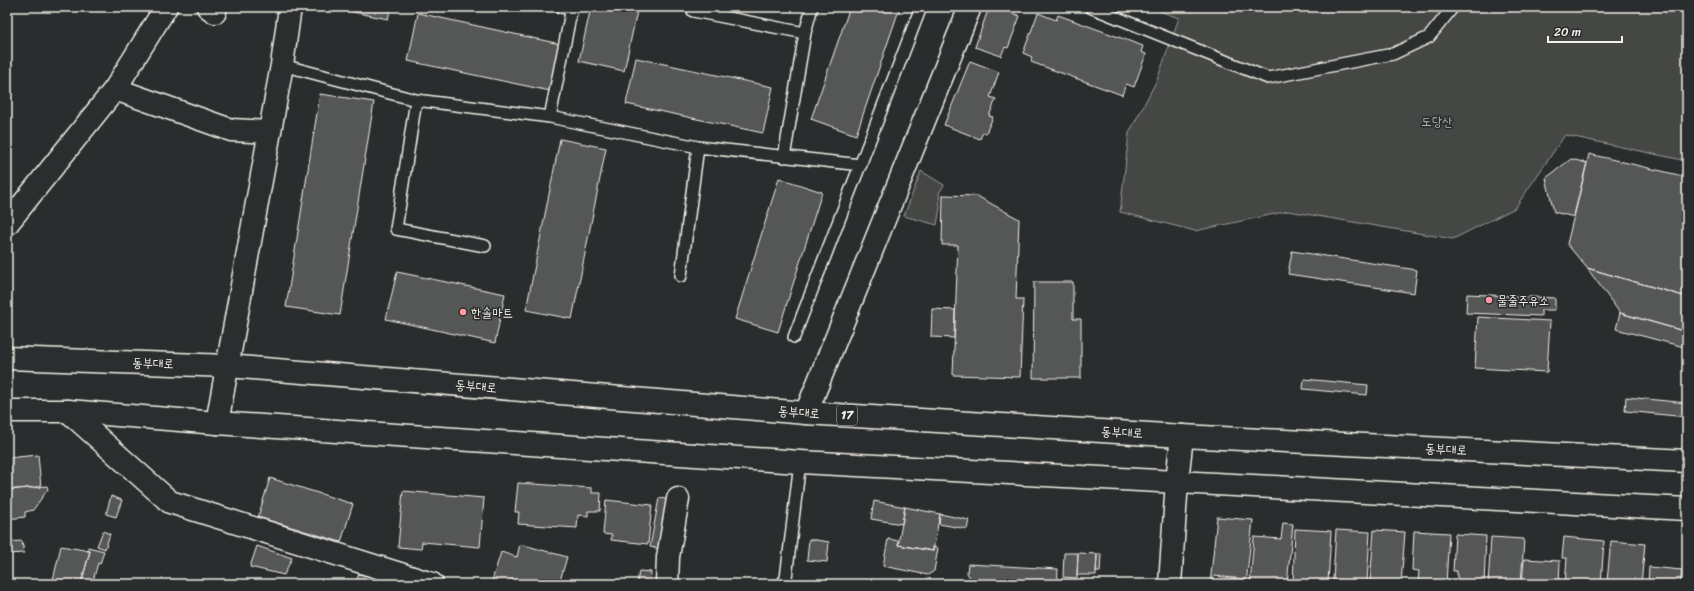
<svg xmlns="http://www.w3.org/2000/svg" width="1694" height="591" font-family="Sriracha,'Poor Story',sans-serif">
	<rect width="100%" height="100%" fill="#2a2d2e"/>
	<filter id="ink" filterUnits="userSpaceOnUse"><feTurbulence type="fractalNoise" baseFrequency=".025" numOctaves="2"/><feDisplacementMap in="SourceGraphic" scale="8" xChannelSelector="R" yChannelSelector="G"/><feConvolveMatrix kernelMatrix="1 2 1 2 8 2 1 2 1" color-interpolation-filters="sRGB"/></filter>
	<g filter="url(#ink)">
		<path fill="#444645" stroke="#9c9c96" d="M 1148,7 L 1687,7 L 1687,161 L 1565,135 L 1515,208 L 1453,239 L 1288,211 L 1195,231 L 1120,212 L 1129,133 L 1157,80 L 1179,18 Z
			M 921,171 L 944,185 L 939,193 L 940,207 L 937,225 L 904,216 Z"/>
		<path fill="#555756" stroke="#f4f1e8" d="M 339,7 L 391,7 L 388,19 L 338,9 Z
			M 591,7 L 638,7 L 624,71 L 579,61 Z
			M 850,7 L 900,7 L 856,135 L 811,119 Z
			M 989,7 L 1014,7 L 1012,13 L 1020,16 L 1008,48 L 1005,47 L 1001,56 L 975,47 Z
			M 418,13 L 560,44 L 550,91 L 408,61 Z
			M 1038,13 L 1056,20 L 1058,15 L 1143,46 L 1141,52 L 1146,54 L 1134,87 L 1126,84 L 1122,95 L 1031,62 L 1032,57 L 1023,53 Z
			M 636,58 L 773,87 L 763,133 L 626,104 Z
			M 970,61 L 999,72 L 990,97 L 996,99 L 989,116 L 993,117 L 986,133 L 983,132 L 980,139 L 944,125 Z
			M 320,94 L 374,102 L 340,315 L 286,307 Z
			M 560,139 L 606,148 L 572,319 L 526,310 Z
			M 1589,154 L 1687,177 L 1687,297 L 1587,268 L 1567,244 Z
			M 1571,159 L 1587,163 L 1574,217 L 1554,212 L 1546,178 Z
			M 779,178 L 822,192 L 778,332 L 735,319 Z
			M 943,195 L 977,196 L 1019,219 L 1016,299 L 1023,299 L 1020,377 L 953,375 L 958,245 L 942,245 Z
			M 1292,251 L 1417,270 L 1414,293 L 1288,274 Z
			M 1587,268 L 1687,297 L 1687,332 L 1620,313 Z
			M 397,272 L 505,294 L 495,343 L 386,319 Z
			M 1034,282 L 1073,282 L 1073,319 L 1081,319 L 1081,378 L 1033,378 Z
			M 1467,294 L 1555,298 L 1555,310 L 1541,310 L 1541,316 L 1466,313 Z
			M 932,309 L 955,310 L 954,338 L 931,337 Z
			M 1620,313 L 1687,332 L 1684,347 L 1616,329 Z
			M 1478,317 L 1550,321 L 1547,372 L 1475,368 Z
			M 1304,379 L 1368,385 L 1367,395 L 1303,389 Z
			M 1626,397 L 1687,403 L 1687,417 L 1625,411 Z
			M 38,455 L 41,487 L 7,490 L 7,458 Z
			M 270,478 L 353,504 L 341,542 L 258,517 Z
			M 518,483 L 592,488 L 592,493 L 601,493 L 600,511 L 588,511 L 588,516 L 578,515 L 577,528 L 518,524 L 519,512 L 515,512 Z
			M 47,486 L 48,489 L 33,510 L 25,512 L 25,517 L 7,519 L 7,490 Z
			M 403,491 L 484,498 L 480,547 L 422,542 L 421,549 L 398,547 Z
			M 111,496 L 122,500 L 116,517 L 106,514 Z
			M 659,498 L 671,500 L 662,549 L 650,547 Z
			M 606,500 L 652,505 L 648,544 L 611,540 L 612,535 L 603,534 Z
			M 874,501 L 905,507 L 902,524 L 871,519 Z
			M 905,507 L 940,514 L 933,551 L 898,545 Z
			M 940,514 L 969,520 L 967,529 L 939,524 Z
			M 1217,517 L 1253,520 L 1246,584 L 1243,584 L 1244,579 L 1214,576 L 1213,584 L 1210,584 Z
			M 1283,523 L 1293,524 L 1287,584 L 1250,584 L 1254,537 L 1281,539 Z
			M 1295,529 L 1331,531 L 1328,584 L 1293,584 Z
			M 1336,530 L 1370,532 L 1367,582 L 1333,580 Z
			M 1374,530 L 1405,532 L 1401,584 L 1370,584 Z
			M 103,531 L 110,534 L 105,549 L 97,546 Z
			M 1414,531 L 1449,533 L 1446,584 L 1410,584 L 1410,582 L 1418,583 L 1419,571 L 1412,570 Z
			M 1455,534 L 1486,536 L 1484,584 L 1457,583 L 1457,571 L 1453,571 Z
			M 1491,537 L 1524,539 L 1521,584 L 1488,584 Z
			M 1564,537 L 1604,541 L 1601,584 L 1565,584 L 1567,558 L 1562,558 Z
			M 809,539 L 829,542 L 827,562 L 807,560 Z
			M 888,539 L 899,541 L 898,545 L 933,551 L 933,547 L 938,548 L 934,571 L 928,575 L 883,566 Z
			M 22,541 L 24,553 L 7,554 L 7,542 Z
			M 1611,541 L 1645,544 L 1641,584 L 1609,584 L 1609,581 L 1607,581 Z
			M 520,544 L 567,557 L 559,584 L 528,584 L 512,579 L 511,584 L 491,584 L 501,552 L 517,557 Z
			M 61,546 L 90,551 L 81,584 L 52,584 Z
			M 257,546 L 292,558 L 284,575 L 250,567 Z
			M 88,547 L 104,551 L 100,564 L 98,563 L 92,584 L 81,584 L 90,551 L 87,551 Z
			M 1687,552 L 1687,584 L 1684,584 Z
			M 1064,553 L 1078,553 L 1077,578 L 1063,577 Z
			M 1078,553 L 1097,554 L 1096,575 L 1077,575 Z
			M 1097,554 L 1101,554 L 1100,572 L 1096,572 Z
			M 1524,559 L 1560,561 L 1559,584 L 1522,584 Z
			M 968,564 L 1058,569 L 1057,584 L 974,584 L 967,573 Z
			M 1649,567 L 1682,570 L 1680,584 L 1648,584 Z
			M 639,571 L 651,572 L 650,584 L 637,584 Z
			M 359,574 L 380,579 L 378,584 L 355,584 Z
			M 1333,580 L 1367,582 L 1367,584 L 1333,584 Z"/>
		<g fill="none" stroke-linecap="round" stroke-linejoin="round">
			<defs>
				<path id="lane" d="M 561,7 L 572,9
					M 1090,7 L 1268,78 L 1393,54 L 1429,37 L 1453,7
					M 693,11 L 805,33
					M 282,65 L 416,100 L 550,117 L 698,147 L 861,165
					M 416,100 L 396,229 L 485,246
					M 550,117 L 572,7
					M 784,157 L 805,33 L 812,7
					M 681,276 L 698,147
					M 794,337 L 921,7
					M 782,584 L 786,578 L 800,462"/>
				<path id="street" d="M 166,7 L 115,89 L 231,130 L 270,132
					M 208,7 L 215,12
					M 7,224 L 115,89
					M 68,411 L 170,502 L 432,584
					M 806,413 L 970,7
					M 217,423 L 282,65 L 290,7
					M 667,584 L 668,557 L 678,499
					M 1170,584 L 1177,481 L 1182,436"/>
				<path id="primary" d="M 7,358 L 228,366 L 806,413 L 1182,436 L 1687,461
					M 7,411 L 68,411 L 217,423 L 800,462 L 1687,509"/>
			</defs>
			<use href="#lane" stroke="#f4f1e8" stroke-width="14"/>
			<use href="#street" stroke="#f4f1e8" stroke-width="25"/>
			<use href="#primary" stroke="#f4f1e8" stroke-width="25"/>
			<use href="#lane" stroke="#2a2d2e" stroke-width="11"/>
			<use href="#street" stroke="#2a2d2e" stroke-width="22"/>
			<use href="#primary" stroke="#2a2d2e" stroke-width="22"/>
		</g>
	</g>
	<g fill="#ff9aa2" stroke="#2a2d2e" stroke-width="1.5">
		<circle cx="1489" cy="300" r="4"/>
		<circle cx="463" cy="312" r="4"/>
	</g>
	<g text-anchor="middle" dominant-baseline="central" stroke-width="3" stroke-linejoin="round" paint-order="stroke">
		<rect fill="#2a2d2e" stroke="#b7b6b0" stroke-width="1" x="837" y="405" width="20" height="20" rx="3"/>
		<g font-size="12" font-weight="bold" fill="#f4f1e8">
			<text x="847" y="415">17</text>
		</g>
		<g font-size="13" fill="#b6b5af" stroke="#2a2d2e">
			<text x="1437" y="121">도당산</text>
		</g>
		<g font-size="13" fill="#f4f1e8" stroke="#2a2d2e" text-anchor="start">
			<text x="1497" y="300">물줄주유소</text>
			<text x="471" y="312">한솔마트</text>
		</g>
		<g font-size="13" fill="#f4f1e8" stroke="#2a2d2e">
			<text transform="translate(153 363) rotate(2)">동부대로</text>
			<text transform="translate(476 386) rotate(5)">동부대로</text>
			<text transform="translate(799 412) rotate(4)">동부대로</text>
			<text transform="translate(1122 432) rotate(3)">동부대로</text>
			<text transform="translate(1446 449) rotate(3)">동부대로</text>
		</g>
	</g>
	<rect width="1694" height="591" fill="none" stroke="#2a2d2e" stroke-width="24"/>
	<rect x="12" y="12" width="1670" height="567" fill="none" stroke="#f4f1e8" stroke-width="1.5" filter="url(#ink)"/>
	<path d="M1548 36v6h74v-6" fill="none" stroke="#f4f1e8" stroke-width="2"/>
	<text x="1554" y="36" font-size="12" fill="#f4f1e8" stroke="#2a2d2e" stroke-width="3" paint-order="stroke">20 m</text>
</svg>
